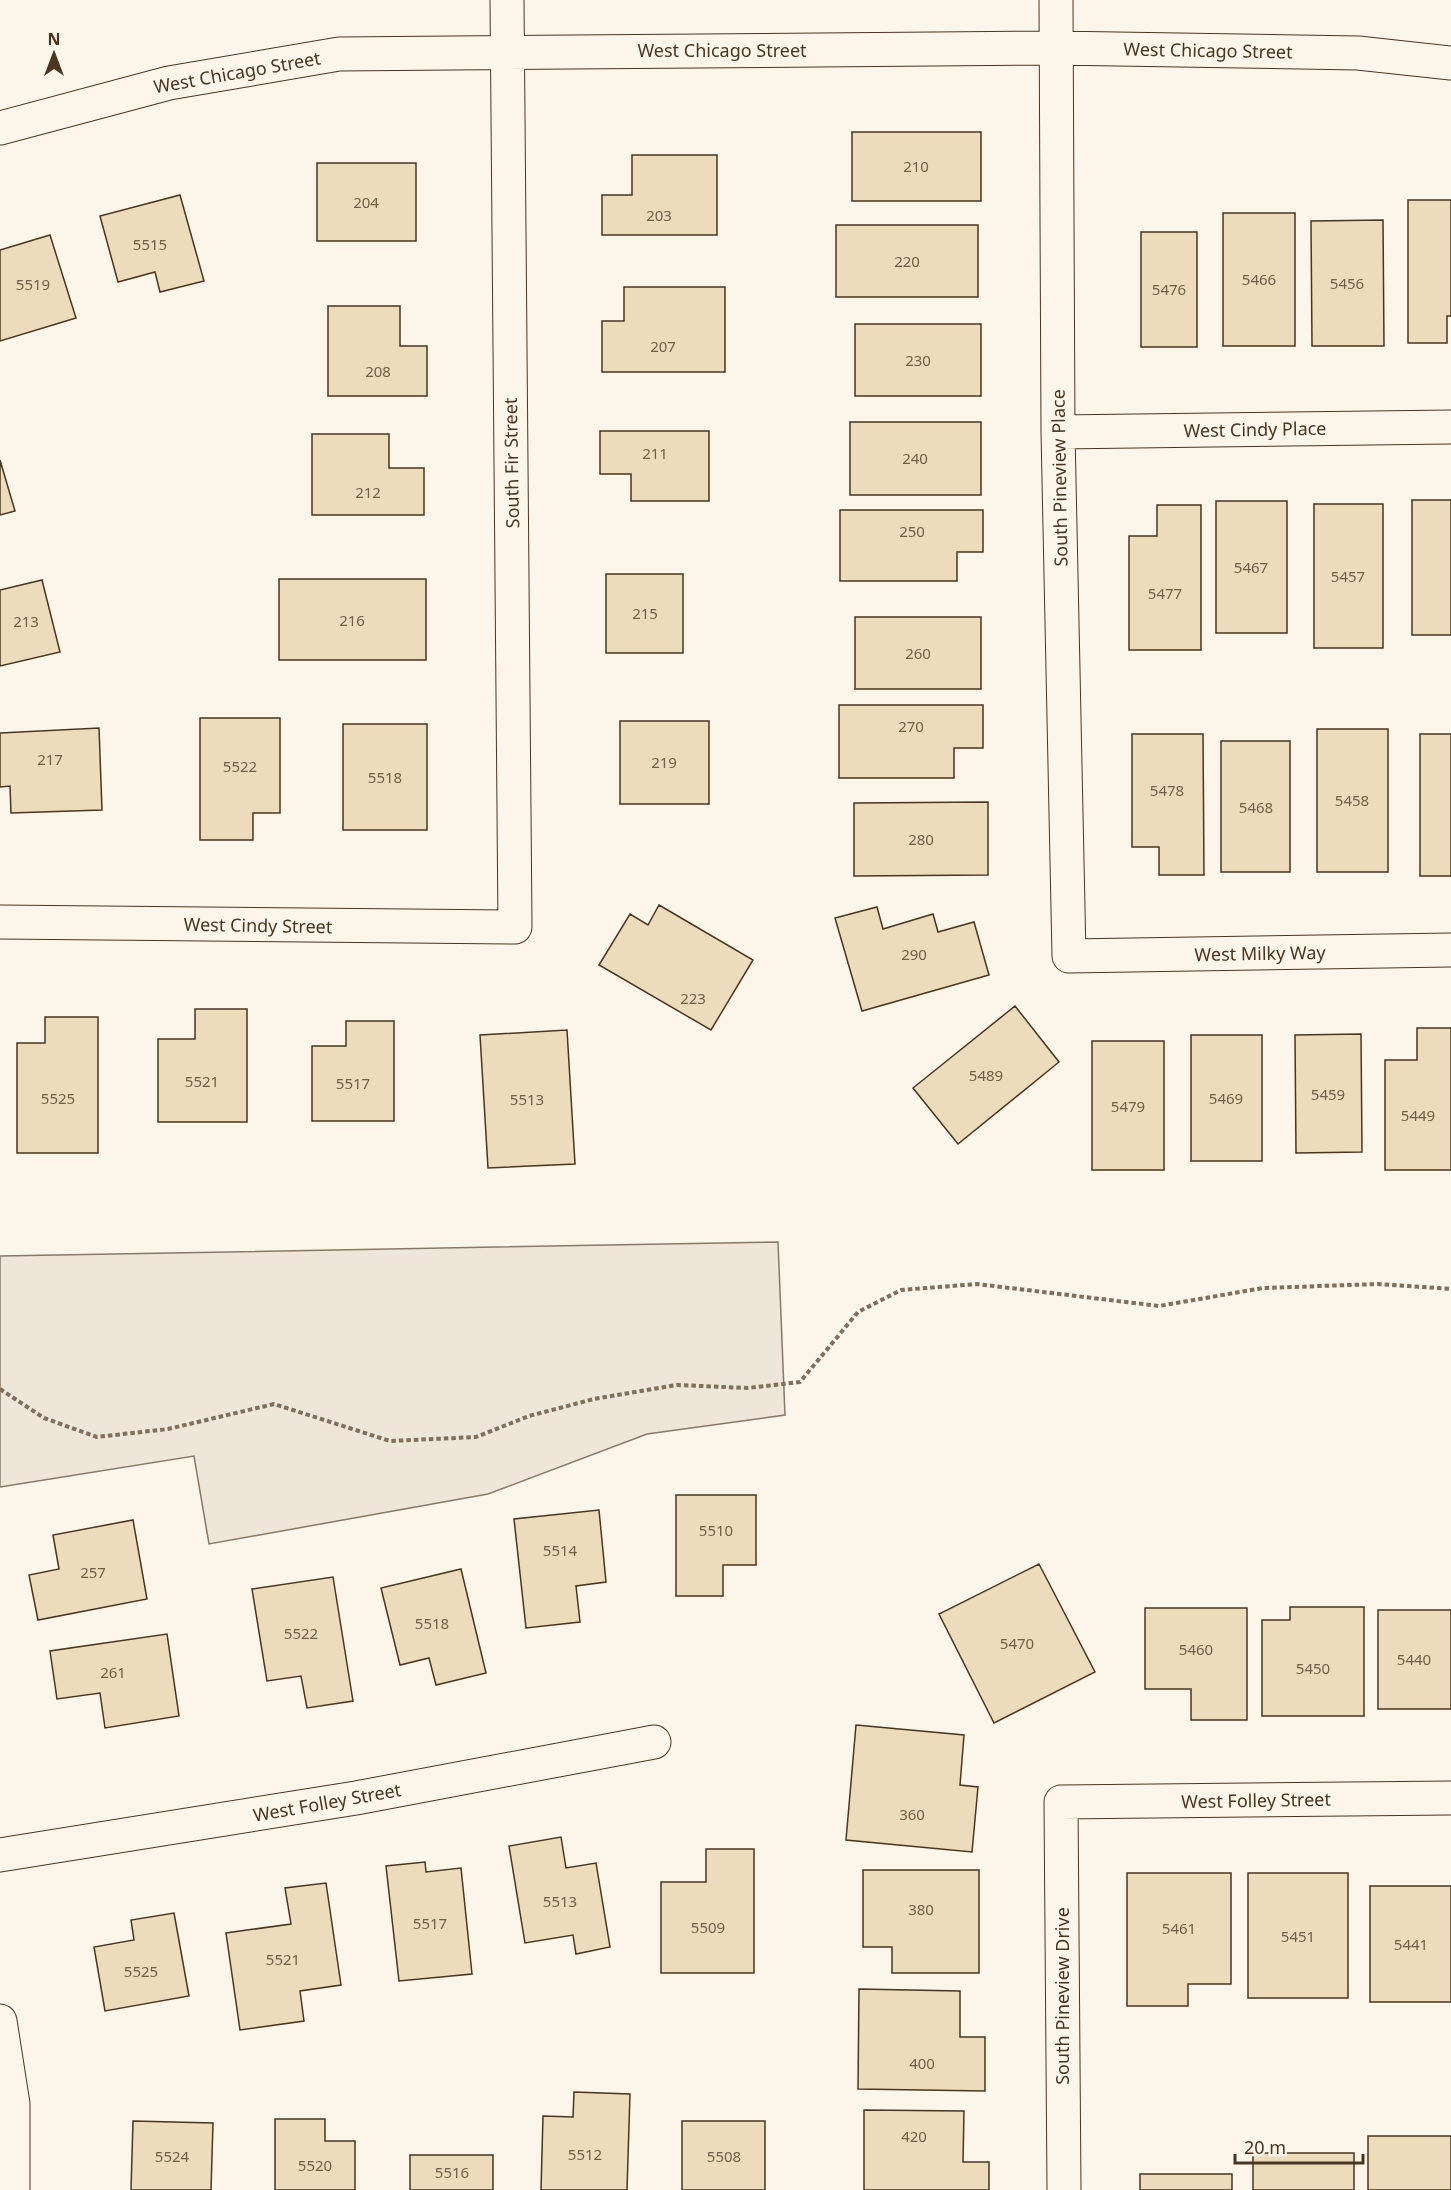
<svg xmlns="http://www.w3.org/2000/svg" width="1451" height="2190" font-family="'Noto Sans',sans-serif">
	<rect width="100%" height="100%" fill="#fbf6e9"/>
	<path fill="#ede6d9" stroke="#887966" stroke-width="1.5" d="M 778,1242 L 785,1415 L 647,1434 L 488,1494 L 209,1544 L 194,1456 L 0,1487 L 0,1256 Z"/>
	<path fill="#ecdcbc" stroke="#4a3520" stroke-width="1.5" d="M 852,132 L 981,132 L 981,201 L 852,201 Z
		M 632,155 L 717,155 L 717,235 L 602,235 L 602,195 L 632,195 Z
		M 317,163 L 416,163 L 416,241 L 317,241 Z
		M 180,195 L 204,281 L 160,292 L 155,272 L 118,282 L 100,216 Z
		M 1408,200 L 1451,200 L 1451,316 L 1447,316 L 1447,343 L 1408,343 Z
		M 1223,213 L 1295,213 L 1295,346 L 1223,346 Z
		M 1383,220 L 1384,346 L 1312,346 L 1311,221 Z
		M 836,225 L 978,225 L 978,297 L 836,297 Z
		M 1141,232 L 1197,232 L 1197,347 L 1141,347 Z
		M 50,235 L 76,318 L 0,341 L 0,250 Z
		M 624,287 L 725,287 L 725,372 L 602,372 L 602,321 L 624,321 Z
		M 328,306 L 400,306 L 400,346 L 427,346 L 427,396 L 328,396 Z
		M 855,324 L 981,324 L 981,396 L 855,396 Z
		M 850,422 L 981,422 L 981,495 L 850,495 Z
		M 600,431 L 709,431 L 709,501 L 631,501 L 631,474 L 600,474 Z
		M 312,434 L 389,434 L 389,468 L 424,468 L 424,515 L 312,515 Z
		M 0,460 L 15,511 L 0,515 Z
		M 1412,500 L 1451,500 L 1451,635 L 1412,635 Z
		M 1216,501 L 1287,501 L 1287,633 L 1216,633 Z
		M 1314,504 L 1383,504 L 1383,648 L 1314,648 Z
		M 1157,505 L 1201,505 L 1201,650 L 1129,650 L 1129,536 L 1157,536 Z
		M 840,510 L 983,510 L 983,552 L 957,552 L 957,581 L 840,581 Z
		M 606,574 L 683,574 L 683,653 L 606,653 Z
		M 279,579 L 426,579 L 426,660 L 279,660 Z
		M 42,580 L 60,652 L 0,666 L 0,590 Z
		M 855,617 L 981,617 L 981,689 L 855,689 Z
		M 839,705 L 983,705 L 983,748 L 954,748 L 954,778 L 839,778 Z
		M 200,718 L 280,718 L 280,813 L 253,813 L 253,840 L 200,840 Z
		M 620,721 L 709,721 L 709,804 L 620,804 Z
		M 343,724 L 427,724 L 427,830 L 343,830 Z
		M 99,728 L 102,810 L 11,813 L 10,786 L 0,787 L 0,733 Z
		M 1317,729 L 1388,729 L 1388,872 L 1317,872 Z
		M 1132,734 L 1203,734 L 1204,875 L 1159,875 L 1159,847 L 1132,847 Z
		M 1420,734 L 1451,734 L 1451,876 L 1420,876 Z
		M 1221,741 L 1290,741 L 1290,872 L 1221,872 Z
		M 988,802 L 988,875 L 854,876 L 854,803 Z
		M 659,905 L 753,960 L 711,1030 L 599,965 L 630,914 L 648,925 Z
		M 877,907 L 883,929 L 933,914 L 938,932 L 974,922 L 989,975 L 862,1011 L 835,918 Z
		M 1015,1006 L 1059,1062 L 958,1144 L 913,1088 Z
		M 195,1009 L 247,1009 L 247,1122 L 158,1122 L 158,1039 L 195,1039 Z
		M 45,1017 L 98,1017 L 98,1153 L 17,1153 L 17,1043 L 45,1043 Z
		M 346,1021 L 394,1021 L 394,1121 L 312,1121 L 312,1046 L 346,1046 Z
		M 1417,1028 L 1451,1028 L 1451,1170 L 1385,1170 L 1385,1060 L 1417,1060 Z
		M 567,1030 L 575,1164 L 488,1168 L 480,1035 Z
		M 1361,1034 L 1362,1152 L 1296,1153 L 1295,1035 Z
		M 1191,1035 L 1262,1035 L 1262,1161 L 1191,1161 Z
		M 1092,1041 L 1164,1041 L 1164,1170 L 1092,1170 Z
		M 676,1495 L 756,1495 L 756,1565 L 723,1565 L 723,1596 L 676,1596 Z
		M 599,1510 L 606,1582 L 576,1586 L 580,1622 L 526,1628 L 514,1519 Z
		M 133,1520 L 147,1599 L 38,1620 L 29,1575 L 59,1569 L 53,1535 Z
		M 1039,1564 L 1095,1672 L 994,1723 L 939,1614 Z
		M 461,1569 L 486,1673 L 436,1685 L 429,1658 L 400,1665 L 381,1588 Z
		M 333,1577 L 353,1701 L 307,1708 L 301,1676 L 267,1681 L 252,1589 Z
		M 1290,1607 L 1364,1607 L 1364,1716 L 1262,1716 L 1262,1620 L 1290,1620 Z
		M 1145,1608 L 1247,1608 L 1247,1720 L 1191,1720 L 1191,1689 L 1145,1689 Z
		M 1378,1610 L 1451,1610 L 1451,1709 L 1378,1709 Z
		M 167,1634 L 179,1716 L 105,1728 L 100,1693 L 57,1699 L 50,1651 Z
		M 856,1725 L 964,1735 L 960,1785 L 978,1787 L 972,1852 L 846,1840 Z
		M 561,1837 L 566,1868 L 596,1863 L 610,1947 L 576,1954 L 573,1935 L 525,1943 L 509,1846 Z
		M 706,1849 L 754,1849 L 754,1973 L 661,1973 L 661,1882 L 706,1882 Z
		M 425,1862 L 426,1872 L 461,1868 L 472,1974 L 399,1981 L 386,1866 Z
		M 863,1870 L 979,1870 L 979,1973 L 892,1973 L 892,1947 L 863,1947 Z
		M 1127,1873 L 1231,1873 L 1231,1984 L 1188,1984 L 1188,2006 L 1127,2006 Z
		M 1248,1873 L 1348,1873 L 1348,1998 L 1248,1998 Z
		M 326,1883 L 341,1985 L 300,1991 L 304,2021 L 240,2030 L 226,1933 L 291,1924 L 285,1888 Z
		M 1370,1886 L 1451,1886 L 1451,2002 L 1370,2002 Z
		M 174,1913 L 189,1996 L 105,2011 L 94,1947 L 134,1940 L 131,1920 Z
		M 859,1989 L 960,1991 L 960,2037 L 985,2037 L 985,2091 L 858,2089 Z
		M 574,2092 L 630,2094 L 627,2190 L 541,2190 L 543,2116 L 573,2117 Z
		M 864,2110 L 964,2111 L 963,2162 L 989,2162 L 989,2190 L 864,2190 Z
		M 275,2119 L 325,2119 L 325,2141 L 355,2141 L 355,2190 L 275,2190 Z
		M 133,2121 L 213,2123 L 211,2190 L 131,2190 Z
		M 682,2121 L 765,2121 L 765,2190 L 682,2190 Z
		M 1368,2136 L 1451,2136 L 1451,2190 L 1368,2190 Z
		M 1253,2153 L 1354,2153 L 1354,2190 L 1253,2190 Z
		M 410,2155 L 493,2155 L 493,2190 L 410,2190 Z
		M 1140,2174 L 1232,2174 L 1232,2190 L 1140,2190 Z"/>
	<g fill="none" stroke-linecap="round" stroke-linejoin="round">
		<defs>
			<path id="minor" d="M 1056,0 L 1058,432 L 1069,956 L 1451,950
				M 0,128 L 169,83 L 339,54 L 1055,48 L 1358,53 L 1451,63
				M 1058,432 L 1451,427
				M 0,922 L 515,927 L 507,0
				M 0,1855 L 356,1798 L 654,1742
				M 0,2021 L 13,2104 L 13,2190
				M 1064,2190 L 1061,1802 L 1451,1798"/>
		</defs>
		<use href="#minor" stroke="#4a3520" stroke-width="35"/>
		<path stroke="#7f6f5c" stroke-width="4" stroke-dasharray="4.5 3" stroke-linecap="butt" d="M 0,1389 L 44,1418 L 97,1437 L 168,1429 L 274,1404 L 390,1441 L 476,1437 L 529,1416 L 594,1399 L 677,1385 L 748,1388 L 800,1382 L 858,1312 L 901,1290 L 977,1284 L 1159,1306 L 1263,1288 L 1378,1284 L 1451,1289"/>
		<use href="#minor" stroke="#fbf6e9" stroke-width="33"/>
	</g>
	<g text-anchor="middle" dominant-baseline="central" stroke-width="4.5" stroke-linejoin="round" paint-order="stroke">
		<g font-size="15" fill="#725f47">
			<text x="916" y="166">210</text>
			<text x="366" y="202">204</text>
			<text x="659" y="215">203</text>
			<text x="150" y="244">5515</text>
			<text x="907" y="261">220</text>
			<text x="1259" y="279">5466</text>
			<text x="1347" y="283">5456</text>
			<text x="33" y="284">5519</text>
			<text x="1169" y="289">5476</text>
			<text x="663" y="346">207</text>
			<text x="918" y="360">230</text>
			<text x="378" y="371">208</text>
			<text x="655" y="453">211</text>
			<text x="915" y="458">240</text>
			<text x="368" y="492">212</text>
			<text x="912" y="531">250</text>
			<text x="1251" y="567">5467</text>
			<text x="1348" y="576">5457</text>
			<text x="1165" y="593">5477</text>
			<text x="645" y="613">215</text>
			<text x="352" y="620">216</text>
			<text x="26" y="621">213</text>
			<text x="918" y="653">260</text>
			<text x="911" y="726">270</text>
			<text x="50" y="759">217</text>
			<text x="664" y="762">219</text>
			<text x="240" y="766">5522</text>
			<text x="385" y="777">5518</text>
			<text x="1167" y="790">5478</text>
			<text x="1352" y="800">5458</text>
			<text x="1256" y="807">5468</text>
			<text x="921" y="839">280</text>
			<text x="914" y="954">290</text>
			<text x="693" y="998">223</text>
			<text x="986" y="1075">5489</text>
			<text x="202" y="1081">5521</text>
			<text x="353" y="1083">5517</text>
			<text x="1328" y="1094">5459</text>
			<text x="58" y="1098">5525</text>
			<text x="1226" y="1098">5469</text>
			<text x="527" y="1099">5513</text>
			<text x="1128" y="1106">5479</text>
			<text x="1418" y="1115">5449</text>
			<text x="716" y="1530">5510</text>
			<text x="560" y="1550">5514</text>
			<text x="93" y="1572">257</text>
			<text x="432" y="1623">5518</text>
			<text x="301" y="1633">5522</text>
			<text x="1017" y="1643">5470</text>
			<text x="1196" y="1649">5460</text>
			<text x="1414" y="1659">5440</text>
			<text x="1313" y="1668">5450</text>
			<text x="113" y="1672">261</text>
			<text x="912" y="1814">360</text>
			<text x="560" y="1901">5513</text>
			<text x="921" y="1909">380</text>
			<text x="430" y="1923">5517</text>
			<text x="708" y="1927">5509</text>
			<text x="1179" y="1928">5461</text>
			<text x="1298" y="1936">5451</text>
			<text x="1411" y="1944">5441</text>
			<text x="283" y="1959">5521</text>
			<text x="141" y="1971">5525</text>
			<text x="922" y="2063">400</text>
			<text x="914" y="2136">420</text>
			<text x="585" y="2154">5512</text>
			<text x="172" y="2156">5524</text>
			<text x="724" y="2156">5508</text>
			<text x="315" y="2165">5520</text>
			<text x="452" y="2172">5516</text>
		</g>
		<g font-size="18" fill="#4a3520" stroke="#fbf6e9">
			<text x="722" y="50">West Chicago Street</text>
			<text transform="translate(1208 50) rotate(1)">West Chicago Street</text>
			<text transform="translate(237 72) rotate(-10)">West Chicago Street</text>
			<text transform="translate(1255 429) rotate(-1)">West Cindy Place</text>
			<text transform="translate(511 463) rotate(-91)">South Fir Street</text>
			<text transform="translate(1059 478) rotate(-91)">South Pineview Place</text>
			<text transform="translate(258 925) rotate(1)">West Cindy Street</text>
			<text transform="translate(1260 953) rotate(-1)">West Milky Way</text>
			<text transform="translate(1256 1800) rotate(-1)">West Folley Street</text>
			<text transform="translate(327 1802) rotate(-10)">West Folley Street</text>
			<text transform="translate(1062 1996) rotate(-90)">South Pineview Drive</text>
		</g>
	</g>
	<g transform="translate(54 54)" stroke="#fbf6e9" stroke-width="4.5" paint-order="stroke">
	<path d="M0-4.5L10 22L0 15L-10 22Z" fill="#4a3520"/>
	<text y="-9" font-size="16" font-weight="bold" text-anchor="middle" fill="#4a3520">N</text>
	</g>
	<path d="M1235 2154v9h128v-9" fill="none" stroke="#4a3520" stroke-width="3"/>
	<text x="1244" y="2154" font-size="18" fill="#4a3520" stroke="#fbf6e9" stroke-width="4.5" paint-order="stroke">20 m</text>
</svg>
